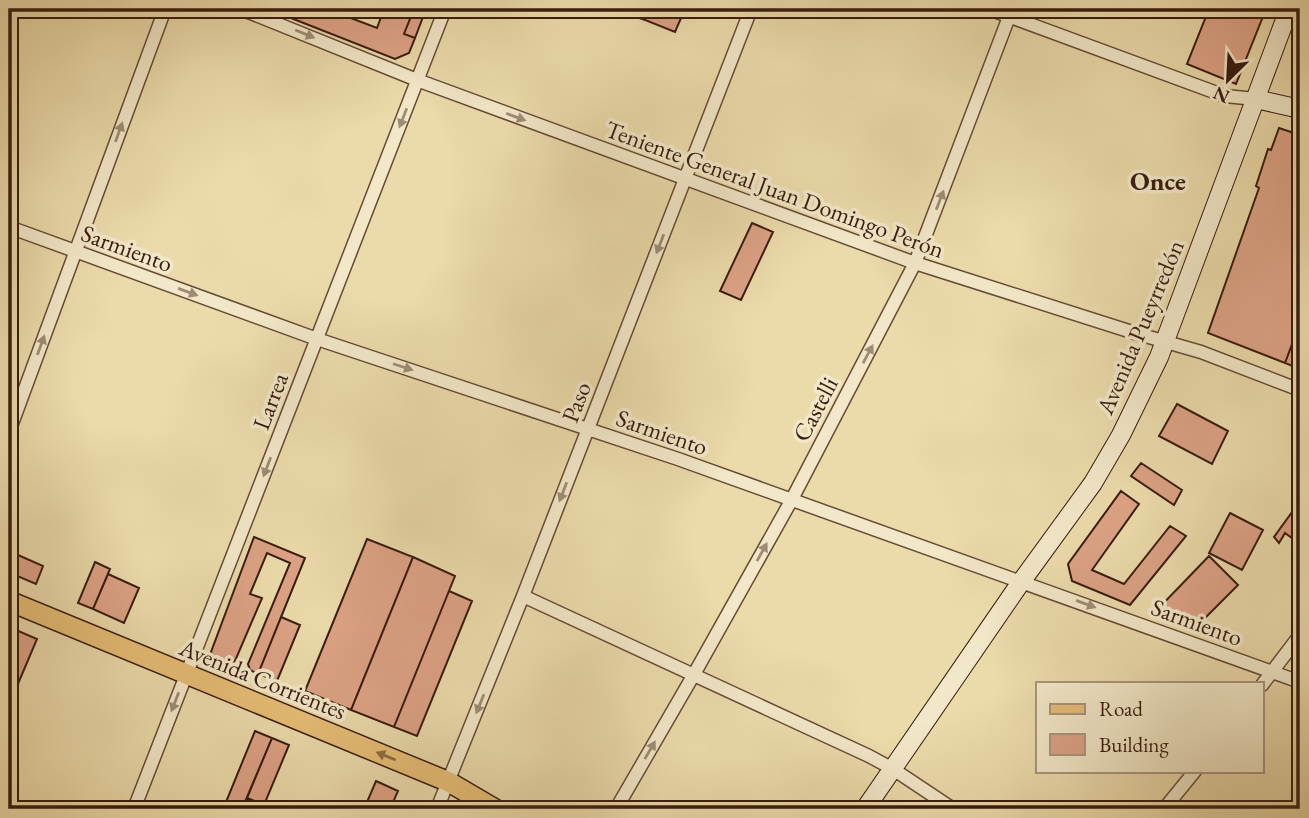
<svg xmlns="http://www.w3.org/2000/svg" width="1309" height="818" font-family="'EB Garamond',serif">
	<rect width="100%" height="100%" fill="#ebdaaa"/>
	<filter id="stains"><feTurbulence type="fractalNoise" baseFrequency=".00286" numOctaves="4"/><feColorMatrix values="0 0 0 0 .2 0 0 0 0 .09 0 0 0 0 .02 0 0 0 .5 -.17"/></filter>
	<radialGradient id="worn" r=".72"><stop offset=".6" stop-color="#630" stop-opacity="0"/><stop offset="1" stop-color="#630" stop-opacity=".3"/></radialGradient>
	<path fill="#dca285" stroke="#381c0e" stroke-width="2" d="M 268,9 L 327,9 L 377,28 L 384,9 L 414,9 L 404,34 L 415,38 L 409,53 L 395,59 Z
		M 414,9 L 426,9 L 415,38 L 404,34 Z
		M 613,9 L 649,9 L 645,20 Z
		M 649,9 L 685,9 L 675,32 L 645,20 Z
		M 1056,9 L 1071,9 L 1069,16 L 1055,11 Z
		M 1209,9 L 1266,9 L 1236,84 L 1187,64 Z
		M 1279,128 L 1300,135 L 1300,323 L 1285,363 L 1208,333 L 1259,188 L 1256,186 L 1268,149 L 1271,150 Z
		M 752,223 L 773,232 L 741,300 L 720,291 Z
		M 1300,323 L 1300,369 L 1285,363 Z
		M 1177,404 L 1228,431 L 1212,464 L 1159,436 Z
		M 1141,463 L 1182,490 L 1174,505 L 1131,476 Z
		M 1121,491 L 1139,504 L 1092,570 L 1124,584 L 1170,526 L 1186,536 L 1130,605 L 1072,581 L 1068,564 Z
		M 1300,501 L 1300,544 L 1285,533 L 1279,543 L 1274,537 Z
		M 1230,513 L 1263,530 L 1242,570 L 1209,553 Z
		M 254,537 L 305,558 L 258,674 L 250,670 L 248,664 L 290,563 L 267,553 L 250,594 L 262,598 L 235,661 L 231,663 L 213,656 L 211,652 Z
		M 367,539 L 413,557 L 351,710 L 305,691 Z
		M 18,555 L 43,566 L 36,584 L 10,573 Z
		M 1209,556 L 1238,585 L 1194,629 L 1153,614 Z
		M 413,557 L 455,576 L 394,727 L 351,710 Z
		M 95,562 L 110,569 L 93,609 L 78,603 Z
		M 108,574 L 139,588 L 124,623 L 93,609 Z
		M 449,591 L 472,601 L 417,736 L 394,727 Z
		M 281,617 L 300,625 L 277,681 L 258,674 Z
		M 9,627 L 37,639 L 9,705 Z
		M 255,731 L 272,738 L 242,809 L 226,802 Z
		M 272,738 L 289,745 L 264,805 L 247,798 Z
		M 376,781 L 398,791 L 390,809 L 364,809 Z"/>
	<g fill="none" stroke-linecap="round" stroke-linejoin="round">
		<defs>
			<path id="minor" d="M 241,9 L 417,80 L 915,263 L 1135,333 L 1201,352 L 1300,390
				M 989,9 L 1225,96 L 1256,99
				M 9,227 L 317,339 L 678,459 L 1300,682
				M 9,432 L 165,9
				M 523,596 L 869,756 L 893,769 L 953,809
				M 1262,685 L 1300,635
				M 134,809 L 445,9
				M 437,809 L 523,596 L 751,9
				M 616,809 L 693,676 L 791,501 L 915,263 L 1012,9
				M 1164,809 L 1195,771"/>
			<path id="secondary" d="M 1256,99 L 1300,109
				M 865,809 L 1021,582 L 1093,483 L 1121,435 L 1159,357 L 1289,9"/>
			<path id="primary" d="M 9,601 L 449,782 L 495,809"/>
		</defs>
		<use href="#minor" stroke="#654c35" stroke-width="15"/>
		<use href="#secondary" stroke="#381c0e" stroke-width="20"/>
		<use href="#primary" stroke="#381c0e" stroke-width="22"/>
		<use href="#minor" stroke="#f2e7c8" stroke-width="12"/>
		<use href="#secondary" stroke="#f2e7c8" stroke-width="18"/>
		<use href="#primary" stroke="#e6bd75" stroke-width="19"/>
	</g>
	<defs><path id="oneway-solid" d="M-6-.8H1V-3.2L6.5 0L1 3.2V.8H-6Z" transform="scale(1.75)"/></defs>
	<g fill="#9e8c74">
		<use href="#oneway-solid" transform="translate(305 34) rotate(22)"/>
		<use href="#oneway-solid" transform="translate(516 117) rotate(21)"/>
		<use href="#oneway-solid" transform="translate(403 118) rotate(111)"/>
		<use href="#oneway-solid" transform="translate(119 132) rotate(-70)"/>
		<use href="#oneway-solid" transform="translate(940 200) rotate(-69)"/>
		<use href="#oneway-solid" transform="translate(660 244) rotate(111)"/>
		<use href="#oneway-solid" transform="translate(188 292) rotate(20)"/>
		<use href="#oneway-solid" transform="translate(41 345) rotate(-70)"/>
		<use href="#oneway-solid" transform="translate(868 354) rotate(-62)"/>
		<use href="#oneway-solid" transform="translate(403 367) rotate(18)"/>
		<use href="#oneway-solid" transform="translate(267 467) rotate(111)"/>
		<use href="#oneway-solid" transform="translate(563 492) rotate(111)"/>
		<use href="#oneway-solid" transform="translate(762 552) rotate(-61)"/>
		<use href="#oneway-solid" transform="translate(1086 604) rotate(20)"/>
		<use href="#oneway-solid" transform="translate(175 702) rotate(111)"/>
		<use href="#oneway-solid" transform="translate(480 704) rotate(112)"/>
		<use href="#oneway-solid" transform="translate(650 750) rotate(-60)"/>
	</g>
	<use fill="#8f6c42" href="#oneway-solid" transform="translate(386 756) rotate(-158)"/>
	<g text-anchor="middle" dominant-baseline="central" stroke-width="7" stroke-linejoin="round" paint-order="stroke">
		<g font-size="24" fill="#381c0e" stroke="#f2e7c8">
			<text transform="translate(775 189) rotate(20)">Teniente General Juan Domingo Perón</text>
			<text transform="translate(127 248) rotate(20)">Sarmiento</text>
			<text transform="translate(1140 327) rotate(-67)">Avenida Pueyrredón</text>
			<text transform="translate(270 401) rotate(-69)">Larrea</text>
			<text transform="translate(576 402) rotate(-69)">Paso</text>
			<text transform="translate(815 409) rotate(-62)">Castelli</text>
			<text transform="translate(662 432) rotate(19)">Sarmiento</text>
			<text transform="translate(1197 622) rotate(20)">Sarmiento</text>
			<text transform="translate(263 679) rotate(22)">Avenida Corrientes</text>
		</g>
		<g font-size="26" font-weight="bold" fill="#381c0e" stroke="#f2e7c8">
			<text x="1158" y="181">Once</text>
		</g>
	</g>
	<rect width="1309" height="818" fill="none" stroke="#ebdaaa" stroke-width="35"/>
	<rect x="10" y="10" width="1288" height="797" fill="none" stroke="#381c0e" stroke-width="3.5"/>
	<rect x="18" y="18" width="1274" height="783" fill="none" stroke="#381c0e" stroke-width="2"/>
	<rect x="1036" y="682" width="228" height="91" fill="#f2e7c8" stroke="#a8967e" stroke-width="2"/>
	<rect x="1050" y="704" width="35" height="10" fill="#e6bd75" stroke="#a8967e" stroke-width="2"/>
	<text x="1099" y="716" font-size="21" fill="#381c0e">Road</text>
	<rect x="1050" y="734" width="35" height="21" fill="#dca285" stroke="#a8967e" stroke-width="2"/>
	<text x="1099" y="752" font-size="21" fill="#381c0e">Building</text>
	<g transform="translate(1228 80) rotate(204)" stroke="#f2e7c8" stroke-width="5" paint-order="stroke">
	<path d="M0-5L12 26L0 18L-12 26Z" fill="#381c0e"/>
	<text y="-10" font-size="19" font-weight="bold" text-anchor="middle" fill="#381c0e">N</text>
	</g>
	<rect width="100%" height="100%" filter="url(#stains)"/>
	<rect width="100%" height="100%" fill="url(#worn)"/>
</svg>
